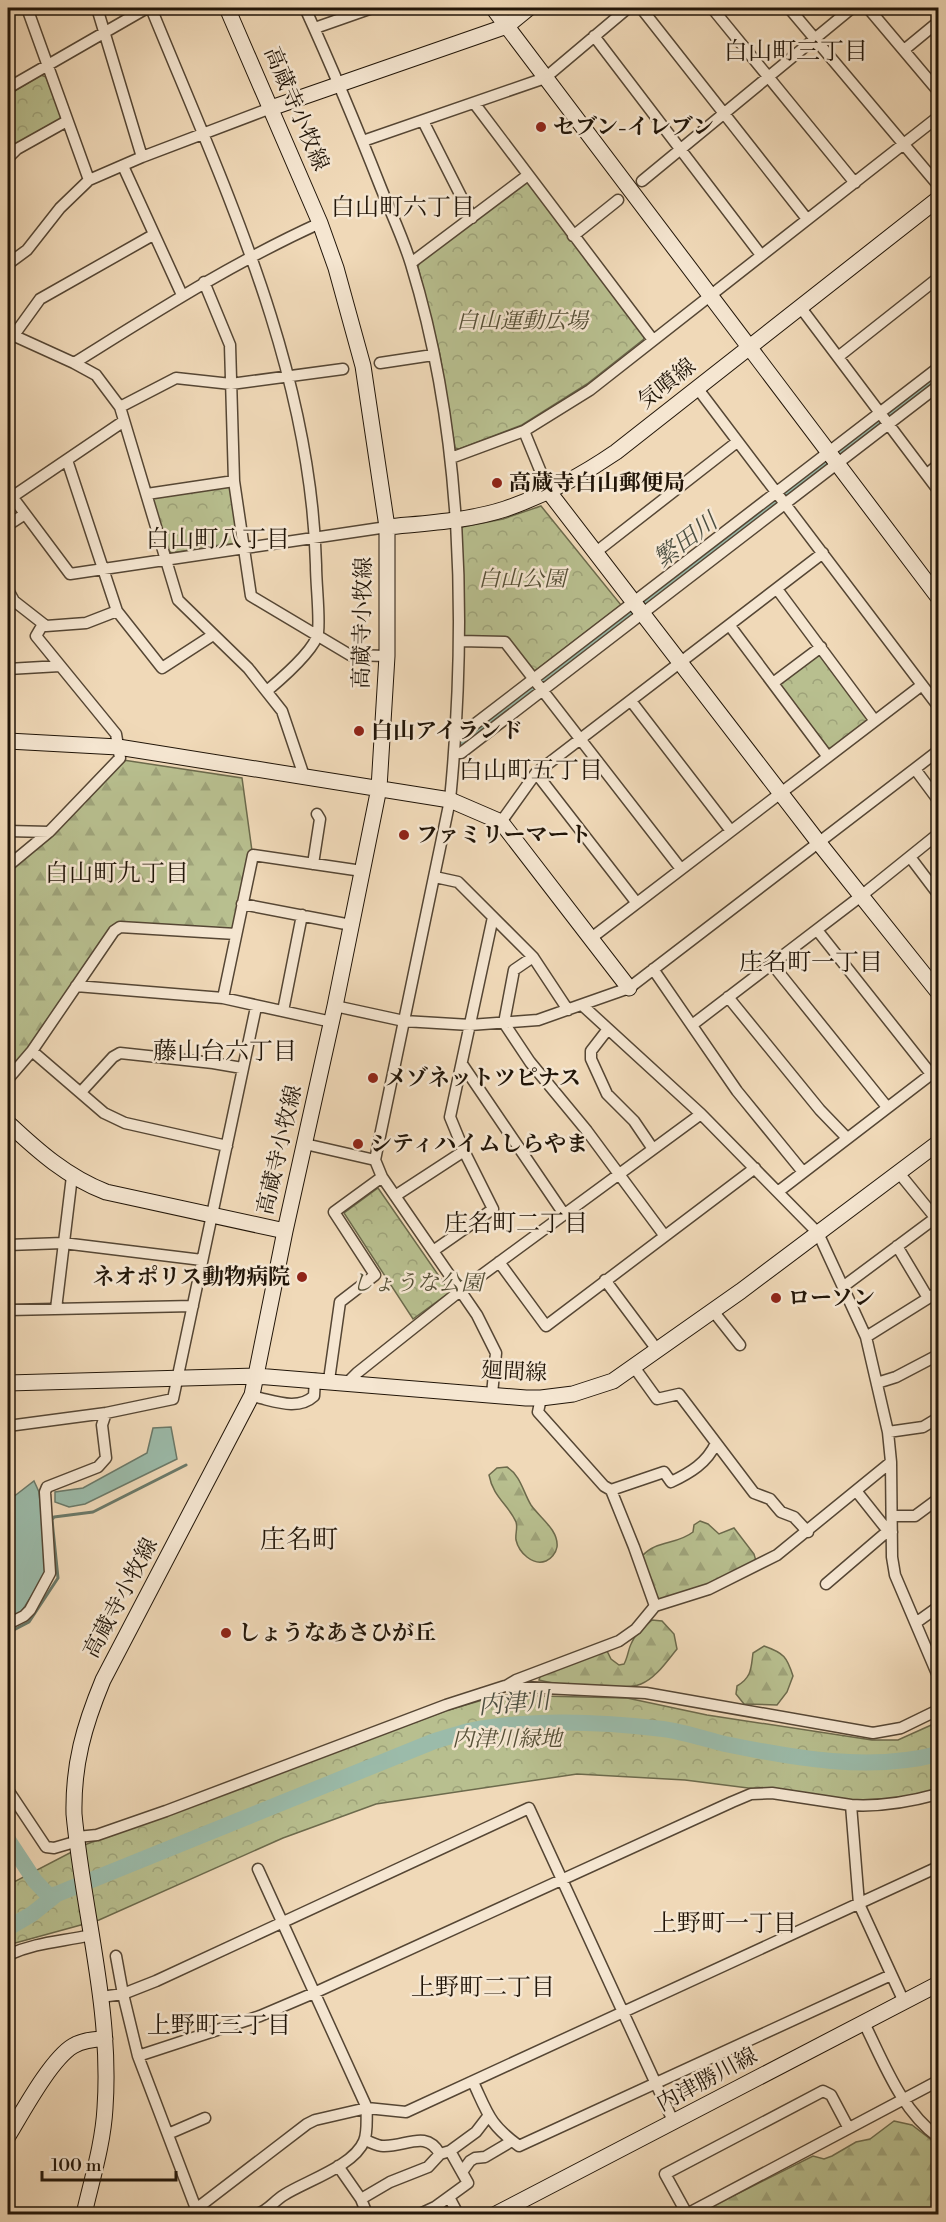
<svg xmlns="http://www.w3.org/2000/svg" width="946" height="2222" font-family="'Libre Bodoni','Noto Serif JP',serif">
	<defs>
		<pattern id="forest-firs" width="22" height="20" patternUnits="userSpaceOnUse" patternTransform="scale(1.5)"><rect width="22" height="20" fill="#b8bf8f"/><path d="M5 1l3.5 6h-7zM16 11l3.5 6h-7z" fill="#9ea37a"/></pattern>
		<pattern id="park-crowns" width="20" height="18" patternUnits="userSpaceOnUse" patternTransform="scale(1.5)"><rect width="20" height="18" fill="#b8bf8f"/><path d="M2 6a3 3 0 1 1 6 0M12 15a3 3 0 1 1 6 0" fill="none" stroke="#9ea37a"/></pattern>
	</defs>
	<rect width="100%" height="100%" fill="#f0d9b8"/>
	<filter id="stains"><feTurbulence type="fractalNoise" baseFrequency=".00333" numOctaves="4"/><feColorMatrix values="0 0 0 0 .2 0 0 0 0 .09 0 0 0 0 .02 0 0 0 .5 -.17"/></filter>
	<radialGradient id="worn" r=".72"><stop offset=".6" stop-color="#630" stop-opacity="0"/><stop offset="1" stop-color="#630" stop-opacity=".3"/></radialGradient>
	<path fill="url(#forest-firs)" stroke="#6c6a4c" stroke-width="1.5" d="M 123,760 L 242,778 L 252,851 L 234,927 L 231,929 L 117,923 L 112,926 L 29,1048 L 8,1073 L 8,871 Z
		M 507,1467 C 521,1476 523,1492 531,1505 C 539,1517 559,1530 557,1547 C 556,1553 551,1559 546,1561 C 533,1566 519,1553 516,1540 C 515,1534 518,1528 516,1522 C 508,1504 493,1497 489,1475 L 497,1468 Z
		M 700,1521 L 708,1524 L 719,1534 L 734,1528 L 754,1554 L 756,1561 L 710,1585 L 659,1600 L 649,1579 L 642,1556 C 656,1540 677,1545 693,1532 L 694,1525 Z
		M 652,1620 L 662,1621 L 674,1634 L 677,1649 C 667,1661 656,1678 641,1684 C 625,1691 556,1685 539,1680 L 541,1674 L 607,1651 L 611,1659 L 619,1665 L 624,1664 C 628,1657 628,1650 631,1644 C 635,1634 644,1627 652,1620 Z
		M 764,1646 C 784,1653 787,1657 793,1676 L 787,1692 L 777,1705 L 744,1704 L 736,1694 L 737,1686 C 752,1677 751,1668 753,1653 Z
		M 894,2121 L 912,2125 L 938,2145 L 938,2214 L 697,2214 L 813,2156 L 824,2159 L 832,2156 L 856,2142 L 870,2139 Z"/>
	<path fill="url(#park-crowns)" stroke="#6c6a4c" stroke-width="1.5" d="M 41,75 L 46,77 L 61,116 L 59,121 L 8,153 L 8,95 Z
		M 525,183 L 529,183 L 644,336 L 644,339 L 587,384 L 522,425 L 459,449 L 455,448 L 440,355 L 418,267 L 419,263 Z
		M 228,486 L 231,489 L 239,540 L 236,543 L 171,553 L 168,550 L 153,500 L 155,497 Z
		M 541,506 L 621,605 L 532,673 L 505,638 L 461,638 L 458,528 L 503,519 Z
		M 817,654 L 821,654 L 869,717 L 868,721 L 832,749 L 828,748 L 780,685 L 781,681 Z
		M 378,1188 L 450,1292 L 413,1319 L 344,1213 Z
		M 500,1695 L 627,1698 L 707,1715 L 872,1740 L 898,1740 L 938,1722 L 938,1790 L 894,1802 L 849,1801 L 685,1780 L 577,1774 L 376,1804 L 283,1838 L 99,1920 L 8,1945 L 8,1907 L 14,1903 L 8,1885 L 87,1844 L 448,1710 Z"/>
	<path fill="#9bbbaa" stroke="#6a7969" stroke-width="1.5" d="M 171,1427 L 177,1459 L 85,1504 L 69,1507 L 55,1502 L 55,1492 L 83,1488 L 147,1453 L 153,1428 Z
		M 34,1481 L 39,1492 L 46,1557 L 46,1573 L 20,1614 L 8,1618 L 8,1501 Z"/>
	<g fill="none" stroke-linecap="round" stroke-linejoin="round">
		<path stroke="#6a7969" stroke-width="3" d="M 8,1633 L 29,1622 L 58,1578 L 52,1520 L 54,1517 L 93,1512 L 186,1465"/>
		<path stroke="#9bbbaa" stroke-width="16" d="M 462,742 L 938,378
			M 8,1840 L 35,1881 L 49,1896 L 57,1894 L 432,1742 C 449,1737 467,1730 485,1728 C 543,1719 605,1722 663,1729 C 684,1732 705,1739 725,1744 C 793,1758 870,1772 938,1754
			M 8,1928 L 32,1914 L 57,1894"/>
		<defs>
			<path id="street" d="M 27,8 L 89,180
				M 97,8 L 142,157
				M 151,8 C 224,187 311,368 316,565 C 316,585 320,615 318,633 C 315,650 281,679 268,690
				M 305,8 C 332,67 357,127 381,188 C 391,213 403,238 411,264 C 463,433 467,625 450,800 L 375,1160 L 382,1177 L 477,1315 L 496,1353 L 492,1394
				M 641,8 L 807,219
				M 712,8 L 855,183
				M 789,8 L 938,185
				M 868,8 L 938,91
				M 315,28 L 372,8
				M 594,36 L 761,255
				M 904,50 L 938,22
				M 8,88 L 147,8
				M 474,103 L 653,340
				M 423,121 L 472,218
				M 363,141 L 545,78 L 628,8
				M 8,158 L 17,149 L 67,121
				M 123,166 L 182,295
				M 642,181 L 852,8
				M 573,236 L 618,200
				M 411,263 L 528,175
				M 8,264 L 27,250 L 60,208 L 89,180 L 142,157 L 271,108
				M 204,282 L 230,345 L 234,481 L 251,596 L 350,655 L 387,656
				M 801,308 L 938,490
				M 8,333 L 74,363 L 96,375 L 120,407 L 178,600 L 248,668 L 282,711 L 304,776
				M 14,335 L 40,299 L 153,235
				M 838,357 L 938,278
				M 74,363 C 156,312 232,263 320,223
				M 380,363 L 433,355
				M 698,389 L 938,706
				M 120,407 L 176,378 L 231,384 L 343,369
				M 524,431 L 549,492
				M 451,458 L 524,431 L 590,390 L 938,117
				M 67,460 L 117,611 L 162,668 L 213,635
				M 927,474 L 938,465
				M 8,491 L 70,574 L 387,527
				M 147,494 L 234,481
				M 12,497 L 124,421
				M 8,525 L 25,514
				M 596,552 L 737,442
				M 777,589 L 875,721
				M 8,590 L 14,601 L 46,626 L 86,623 L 117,611
				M 730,626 L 828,757
				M 460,641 L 505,642 L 681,869
				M 8,669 L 60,666
				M 773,683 L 821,647
				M 631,701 L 731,831
				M 456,733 L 462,734 L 938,368
				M 455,753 L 461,753 L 938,386
				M 915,769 L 938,800
				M 536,773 L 636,902
				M 501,822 L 536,773 L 823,553
				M 8,831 L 49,832
				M 910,857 L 938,894
				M 313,864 L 320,819 L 317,814
				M 8,866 L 49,832 L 120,758 L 116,734 L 36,636 L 43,624
				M 435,877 L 458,882 L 533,957 L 568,1010
				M 242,904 L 351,925
				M 817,930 L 931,1074
				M 590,939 L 922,685
				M 533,957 L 514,970 L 504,1023 L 530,1062 L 587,1131 L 664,1235
				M 772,964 L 887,1107
				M 653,969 L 737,1091 L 803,1172
				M 76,986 L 223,998 L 332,1022
				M 728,997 L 820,1110 L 847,1138
				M 223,998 L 253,855 L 362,871
				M 582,1005 L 701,1114 L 818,1233 L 866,1337 L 888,1432 L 891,1462 L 892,1557 L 895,1575 L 938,1676
				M 335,1006 L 404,1021 L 470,1025 L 538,1020 L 629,988 L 938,751
				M 283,1011 L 302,915
				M 692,1025 L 861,896 L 938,834
				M 608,1029 L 591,1051 L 591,1059 L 607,1094 L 634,1121 L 653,1149
				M 32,1051 L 104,1113 L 125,1123 L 227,1146
				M 462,1064 L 564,1214
				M 8,1079 L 32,1051 L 114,931 L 120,927 L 236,934
				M 81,1092 L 113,1057 L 120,1053 L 213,1063 L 242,1068
				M 305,1144 L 375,1160
				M 899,1173 L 938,1221
				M 779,1191 L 938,1069
				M 395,1196 L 464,1151
				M 8,1245 L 63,1243 L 202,1260
				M 897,1246 L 928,1298
				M 433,1251 L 493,1209 L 464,1151 L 450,1117 L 493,917
				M 499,1262 L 546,1326 L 755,1168
				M 605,1280 L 658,1351
				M 844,1286 L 938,1216
				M 56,1309 L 72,1176
				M 8,1310 L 193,1306
				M 713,1311 L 740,1345
				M 866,1337 L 938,1292
				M 634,1367 L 657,1399 L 679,1394 L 754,1493 L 770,1499 L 781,1512 L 794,1517 L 808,1532
				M 329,1380 L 340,1302 L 375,1275 L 334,1212 L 382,1177
				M 348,1382 L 357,1373 L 460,1291 L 701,1114
				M 877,1383 L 896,1377 L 938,1355
				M 260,1398 C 277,1402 299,1410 314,1396 L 315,1379
				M 541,1398 L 538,1412 L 604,1486 L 611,1490 L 634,1547 L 655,1606
				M 8,1426 L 106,1413 L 173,1399 L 256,1007
				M 888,1432 L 923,1427 L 938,1418
				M 611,1490 L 664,1472 L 671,1482 C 690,1473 707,1463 716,1443
				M 857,1492 L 888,1531
				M 892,1516 L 915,1516 L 938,1499
				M 826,1584 L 882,1536 L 888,1531 L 892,1532
				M 917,1622 L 938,1607
				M 8,1624 L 24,1616 L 30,1610 L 50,1573 L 45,1492 L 47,1487 L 98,1467 L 106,1458 L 102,1425 L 106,1413
				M 506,1686 L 516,1680 L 619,1641 L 636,1629 L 655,1606 L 709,1589 L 777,1555 L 891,1462
				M 8,1790 L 46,1847 L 54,1848 L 78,1841
				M 851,1805 C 882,1807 909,1802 938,1794
				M 77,1837 L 97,1835 L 166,1811 L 446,1705 L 505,1686 L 646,1693 L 873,1733 L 901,1728 L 938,1710
				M 8,1955 C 37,1942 60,1942 91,1935
				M 116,1956 L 123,1994 L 138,2056 L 198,2214
				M 101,1997 L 123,1994 L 156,1981 L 529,1808 L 674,2123
				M 864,2023 C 884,2063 901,2110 938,2137
				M 138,2056 L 260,2016 L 314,1993 L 732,1802 L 751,1794 L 772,1793 L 851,1805 L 859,1904 L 904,2002
				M 473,2082 C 488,2114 489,2124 519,2146 L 891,1975
				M 168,2134 L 205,2118
				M 365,2140 C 371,2142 377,2146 383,2146 C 406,2147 426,2129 440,2154
				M 338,2166 L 361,2199 L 367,2214
				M 462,2172 L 470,2161 L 475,2158 L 485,2157 L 507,2144 L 511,2140
				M 449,2197 L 458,2214
				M 361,2199 L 390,2182 L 428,2167 L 440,2154 L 450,2151 L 476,2132 L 486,2119 L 489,2117
				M 196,2209 L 307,2124 L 315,2120 L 367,2108 L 406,2112 L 938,1867
				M 257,2214 C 268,2211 274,2201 284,2195 C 306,2181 354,2166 364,2141 C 368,2132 366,2118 367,2108 L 258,1869
				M 420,2214 L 435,2207 L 468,2183 L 450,2151
				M 687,2214 L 938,2081
				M 687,2214 L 665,2174 L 823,2091 L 831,2095 L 848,2127"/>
			<path id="secondary" d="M 493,8 L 938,597
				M 271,108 L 507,26 L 529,8
				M 549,492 L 819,843 L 938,992
				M 387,527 C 426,523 468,521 505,509 C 546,495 581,476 616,452 L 938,199
				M 8,741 L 118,747 L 450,800 L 501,822 L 629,988
				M 8,1123 C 38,1151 67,1177 106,1192 L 285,1231
				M 8,1383 L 256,1376 L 526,1398 L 541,1398 L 573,1394 L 613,1381 L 741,1291 L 938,1143
				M 8,2136 C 22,2113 51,2059 73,2046 C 83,2040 93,2039 105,2039
				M 84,2214 C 92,2179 103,2144 105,2108 C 112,2008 83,1912 74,1814 C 73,1764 84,1726 103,1680 L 252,1395 L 285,1231 L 335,1006 L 379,788 L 387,656 L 387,527 L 363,366 L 336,268 L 320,223 L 227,8
				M 496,2214 L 938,1984"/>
		</defs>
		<use href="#street" stroke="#554634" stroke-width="13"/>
		<use href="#secondary" stroke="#211508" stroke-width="17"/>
		<use href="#street" stroke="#f5e6d1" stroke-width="10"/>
		<use href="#secondary" stroke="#f5e6d1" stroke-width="15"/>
	</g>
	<g fill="#8f2418" stroke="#f5e6d1" stroke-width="2">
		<circle cx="541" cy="127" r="6"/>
		<circle cx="497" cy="483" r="6"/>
		<circle cx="359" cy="731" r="6"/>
		<circle cx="404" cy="835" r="6"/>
		<circle cx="373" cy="1078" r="6"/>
		<circle cx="358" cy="1144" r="6"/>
		<circle cx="302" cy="1277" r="6"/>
		<circle cx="776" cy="1298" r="6"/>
		<circle cx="226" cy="1633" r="6"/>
	</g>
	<g text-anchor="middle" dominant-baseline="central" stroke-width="5" stroke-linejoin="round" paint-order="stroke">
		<g font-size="22" fill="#211508" stroke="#f5e6d1">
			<text transform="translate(296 109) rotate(67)">高蔵寺小牧線</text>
			<text transform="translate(667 384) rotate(-38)">気噴線</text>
			<text transform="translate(363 623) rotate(-89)">高蔵寺小牧線</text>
			<text transform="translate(280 1150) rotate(-77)">高蔵寺小牧線</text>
			<text transform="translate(514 1372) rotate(3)">廻間線</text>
			<text transform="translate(121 1598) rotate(-62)">高蔵寺小牧線</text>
			<text transform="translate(707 2080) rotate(-28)">内津勝川線</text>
		</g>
		<g font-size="22" font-weight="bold" fill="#211508" stroke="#f5e6d1" text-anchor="start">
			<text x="553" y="127">セブン-イレブン</text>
			<text x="509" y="483">高蔵寺白山郵便局</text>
			<text x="371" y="731">白山アイランド</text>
			<text x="416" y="835">ファミリーマート</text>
			<text x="385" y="1078">メゾネットツピナス</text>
			<text x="370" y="1144">シティハイムしらやま</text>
			<text x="290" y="1277" text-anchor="end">ネオポリス動物病院</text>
			<text x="788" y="1298">ローソン</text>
			<text x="238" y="1633">しょうなあさひが丘</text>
		</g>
		<g font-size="22" font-style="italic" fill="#565037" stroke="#f5e6d1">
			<text x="522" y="321">白山運動広場</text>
			<text x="522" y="579">白山公園</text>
			<text x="417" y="1283">しょうな公園</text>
			<text x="507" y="1739">内津川緑地</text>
		</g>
		<g font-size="24" fill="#211508" stroke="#f5e6d1">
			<text x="796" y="52">白山町三丁目</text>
			<text x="403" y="208">白山町六丁目</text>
			<text x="218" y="540">白山町八丁目</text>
			<text x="531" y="771">白山町五丁目</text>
			<text x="117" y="874">白山町九丁目</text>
			<text x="811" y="963">庄名町一丁目</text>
			<text x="225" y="1052">藤山台六丁目</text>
			<text x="516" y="1224">庄名町二丁目</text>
			<text x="725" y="1924">上野町一丁目</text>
			<text x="483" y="1988">上野町二丁目</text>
			<text x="219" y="2026">上野町三丁目</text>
		</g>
		<g font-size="24" font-style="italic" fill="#4c4f41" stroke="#f5e6d1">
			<text transform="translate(686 541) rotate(-37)">繁田川</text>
			<text transform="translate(514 1704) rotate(-5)">内津川</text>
		</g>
		<g font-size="26" fill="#211508" stroke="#f5e6d1">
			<text x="299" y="1540">庄名町</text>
		</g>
	</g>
	<rect width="946" height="2222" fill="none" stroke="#f0d9b8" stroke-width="30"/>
	<rect x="9" y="9" width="928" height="2204" fill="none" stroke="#211508" stroke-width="3"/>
	<rect x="15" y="15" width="916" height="2192" fill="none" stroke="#211508" stroke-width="1.5"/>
	<path d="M42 2171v9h134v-9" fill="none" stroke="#211508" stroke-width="3"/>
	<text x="51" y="2171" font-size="18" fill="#211508" stroke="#f5e6d1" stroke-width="4.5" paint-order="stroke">100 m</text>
	<rect width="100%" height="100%" filter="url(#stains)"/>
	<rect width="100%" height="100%" fill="url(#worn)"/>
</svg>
